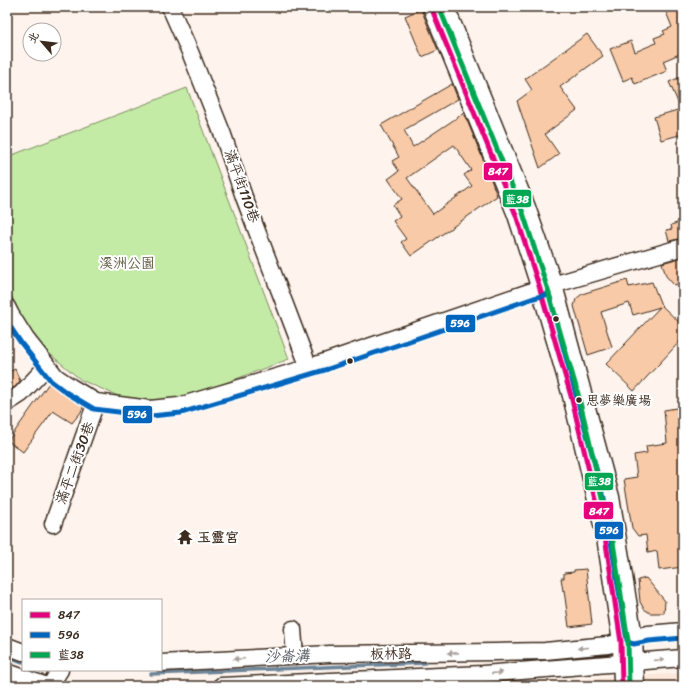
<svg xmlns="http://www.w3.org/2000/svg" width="690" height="693" font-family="Sriracha,'LXGW WenKai TC',sans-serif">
	<rect width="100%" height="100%" fill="#fef4ed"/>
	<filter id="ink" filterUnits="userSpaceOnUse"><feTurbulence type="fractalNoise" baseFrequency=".025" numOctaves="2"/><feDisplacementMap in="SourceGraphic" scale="8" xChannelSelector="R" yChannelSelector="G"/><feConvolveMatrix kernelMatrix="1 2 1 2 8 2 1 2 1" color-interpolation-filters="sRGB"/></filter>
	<g filter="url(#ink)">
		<path fill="#fce7d8" d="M 683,673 L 683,686 L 476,686 Z"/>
		<path fill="#c3eba6" stroke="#7f8a62" d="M 187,88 L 289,359 L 175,402 L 123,398 L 81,380 L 31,338 L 7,286 L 7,157 Z"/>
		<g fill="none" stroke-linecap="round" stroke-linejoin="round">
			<path stroke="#6c8498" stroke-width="3.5" d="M 7,657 L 23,662
				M 151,674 L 425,663"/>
		</g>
		<path fill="#f8caa7" stroke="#3b2a1e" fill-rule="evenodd" d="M 664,7 L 683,7 L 683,45 L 680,47 L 682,53 L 663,61 L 667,71 L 635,84 L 632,77 L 623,81 L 610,49 L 631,41 L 635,52 L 656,43 L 654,38 L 665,34 L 663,31 L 672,27 Z
			M 421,9 L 438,50 L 422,57 L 405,16 Z
			M 587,34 L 603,56 L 560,87 L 577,110 L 545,134 L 559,154 L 540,168 L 517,101 L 532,90 L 525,79 Z
			M 683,76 L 683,134 L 661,140 L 654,117 L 681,109 L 669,82 Z
			M 452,84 L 458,99 L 404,130 L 413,147 L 464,113 L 489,174 L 497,196 L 411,256 L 401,242 L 406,239 L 393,221 L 400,216 L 393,205 L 402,199 L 388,179 L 399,171 L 392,161 L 399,157 L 381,125 ZM 454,145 L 471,170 L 464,175 L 472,186 L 433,214 L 407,178 Z
			M 683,221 L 683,238 L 669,241 L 666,230 L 672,229 L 671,225 Z
			M 683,257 L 683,282 L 674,285 L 666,276 L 662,263 Z
			M 627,280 L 629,287 L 652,282 L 661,305 L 683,326 L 683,338 L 634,391 L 606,364 L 660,307 L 633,315 L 629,303 L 601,312 L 612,347 L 588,355 L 574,306 L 576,299 L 582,294 Z
			M 15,369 L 20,381 L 15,387 L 7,390 L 7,373 Z
			M 49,383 L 82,404 L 83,407 L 81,412 L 72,423 L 53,411 L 23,452 L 8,441 Z
			M 683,407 L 683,567 L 659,570 L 657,551 L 648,553 L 646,535 L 638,536 L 632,528 L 624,479 L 637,477 L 634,455 L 647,453 L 646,446 L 667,443 L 664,410 Z
			M 586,569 L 592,624 L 569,627 L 564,590 L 563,591 L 561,578 L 564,578 L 564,573 L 574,572 L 574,570 Z
			M 646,578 L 665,601 L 664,613 L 650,613 L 644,609 L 640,602 L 638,580 Z"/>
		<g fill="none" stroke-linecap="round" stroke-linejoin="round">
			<defs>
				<path id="minor" d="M 170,7 L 190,52 L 223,135 L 244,197 L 306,360 L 307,368
					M 431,7 L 516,215 L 540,289 L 571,396 L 605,537 L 621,642 L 622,686
					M 446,7 L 527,207 L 554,285 L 611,497 L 634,637 L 636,686
					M 7,307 L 11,315 L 26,339 L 56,377 L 71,387 L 96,402 L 150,409 L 179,406 L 307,368 L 532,291 L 683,247
					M 7,403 L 21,394 L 47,366
					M 53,524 L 96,402
					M 293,629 L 295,656
					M 7,646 L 23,652
					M 161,663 L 330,654 L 495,652 L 545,651 L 608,645 L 621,642 L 634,637 L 648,634 L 683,631
					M 7,672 L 47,686
					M 50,686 L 60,670
					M 221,686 L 483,674 L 683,658"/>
			</defs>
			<use href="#minor" stroke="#3b2a1e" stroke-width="19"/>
			<use href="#minor" stroke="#fff" stroke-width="16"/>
			<defs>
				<path id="bus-1" d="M 431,7 L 516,215 L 540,289 L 571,396 L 605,537 L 621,642 L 622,686"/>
				<path id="bus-2" d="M 7,322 L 21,343 L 51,381 L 67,393 L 94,409 L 151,416 L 181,413 L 328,369 L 534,298 L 549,294 L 604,498 L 627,640 L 630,643 L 634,644 L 649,641 L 683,638"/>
				<path id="bus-3" d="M 439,7 L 523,213 L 547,287 L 578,394 L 612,536 L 628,641 L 629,686"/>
			</defs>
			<use href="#bus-1" stroke="#fff" stroke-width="8"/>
			<use href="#bus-2" stroke="#fff" stroke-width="8"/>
			<use href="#bus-3" stroke="#fff" stroke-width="8"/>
			<use href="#bus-1" stroke="#e5007d" stroke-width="5"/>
			<use href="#bus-2" stroke="#0065bd" stroke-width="5"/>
			<use href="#bus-3" stroke="#00a651" stroke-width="5"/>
		</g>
		<defs><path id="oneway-solid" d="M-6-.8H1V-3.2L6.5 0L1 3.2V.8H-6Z"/></defs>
		<g fill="#a79f9a">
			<use href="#oneway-solid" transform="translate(583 648) rotate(175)"/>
			<use href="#oneway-solid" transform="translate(453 653) rotate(179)"/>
			<use href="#oneway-solid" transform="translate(239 659) rotate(177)"/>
			<use href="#oneway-solid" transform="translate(659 660) rotate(-4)"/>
			<use href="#oneway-solid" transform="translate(497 673) rotate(-4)"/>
		</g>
	</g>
	<defs>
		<symbol id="temple-bare" viewBox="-9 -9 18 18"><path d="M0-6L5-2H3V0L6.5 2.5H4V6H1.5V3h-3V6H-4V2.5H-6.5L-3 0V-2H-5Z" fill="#3b2a1e" stroke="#fff" stroke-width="2.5" paint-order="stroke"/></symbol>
	</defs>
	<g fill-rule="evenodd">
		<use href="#temple-bare" x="174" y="526" width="22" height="22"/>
	</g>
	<g fill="#3b2a1e" stroke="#fff" stroke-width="1.5">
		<circle cx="556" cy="319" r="3.5"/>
		<circle cx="350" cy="361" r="3.5"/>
		<circle cx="579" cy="400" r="3.5"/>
	</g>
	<g text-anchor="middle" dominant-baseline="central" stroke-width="4" stroke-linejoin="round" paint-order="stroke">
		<g font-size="13" fill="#3b2a1e" stroke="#fff" text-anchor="start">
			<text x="586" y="400">思夢樂廣場</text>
		</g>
		<g font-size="14" fill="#3b2a1e" stroke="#fff">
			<text transform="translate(242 186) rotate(70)">滿平街110巷</text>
			<text transform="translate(75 463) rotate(-70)">滿平二街30巷</text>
			<text transform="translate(391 654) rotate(-1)">板林路</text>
		</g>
		<g font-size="14" fill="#5d5a40" stroke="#fff">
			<text x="127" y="263">溪洲公園</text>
		</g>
		<g font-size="14" font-weight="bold" fill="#3b2a1e" stroke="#fff" text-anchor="start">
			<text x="197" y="537">玉靈宮</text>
		</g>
		<g font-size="15" font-style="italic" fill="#585e65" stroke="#fff">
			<text transform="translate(287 656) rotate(-2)">沙崙溝</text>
		</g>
	</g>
	<g stroke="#fff" stroke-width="1.5">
		<rect x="483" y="162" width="30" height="19" rx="4" fill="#e5007d"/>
		<rect x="502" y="189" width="30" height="19" rx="4" fill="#00a651"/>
		<rect x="445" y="314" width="31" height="19" rx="4" fill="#0065bd"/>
		<rect x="122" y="405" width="31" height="19" rx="4" fill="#0065bd"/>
		<rect x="584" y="472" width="30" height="19" rx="4" fill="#00a651"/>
		<rect x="583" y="501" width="31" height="19" rx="4" fill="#e5007d"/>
		<rect x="594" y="521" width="30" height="19" rx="4" fill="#0065bd"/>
	</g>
	<g font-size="11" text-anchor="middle" font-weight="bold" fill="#fff">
		<text x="498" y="175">847</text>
		<text x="517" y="203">藍38</text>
		<text x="460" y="327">596</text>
		<text x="137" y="418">596</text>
		<text x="599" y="485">藍38</text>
		<text x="599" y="515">847</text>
		<text x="609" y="534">596</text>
	</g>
	<rect width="690" height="693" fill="none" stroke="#fff" stroke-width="24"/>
	<rect x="12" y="12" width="666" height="669" fill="none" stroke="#3b2a1e" stroke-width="1.5" filter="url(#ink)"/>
	<rect x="22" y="599" width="140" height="72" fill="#ffffff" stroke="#b1aaa5"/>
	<rect x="30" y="612" width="20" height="6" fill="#e5007d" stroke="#b1aaa5"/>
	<text x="58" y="619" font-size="12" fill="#3b2a1e">847</text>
	<rect x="30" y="632" width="20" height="6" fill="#0065bd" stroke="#b1aaa5"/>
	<text x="58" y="639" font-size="12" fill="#3b2a1e">596</text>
	<rect x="30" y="652" width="20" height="6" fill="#00a651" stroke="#b1aaa5"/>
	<text x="58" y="659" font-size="12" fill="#3b2a1e">藍38</text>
	<g transform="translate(42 42) rotate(298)"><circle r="19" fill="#ffffff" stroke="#b1aaa5"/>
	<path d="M0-3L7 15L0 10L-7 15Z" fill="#3b2a1e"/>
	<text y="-6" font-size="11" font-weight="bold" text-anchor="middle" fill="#3b2a1e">北</text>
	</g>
</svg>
